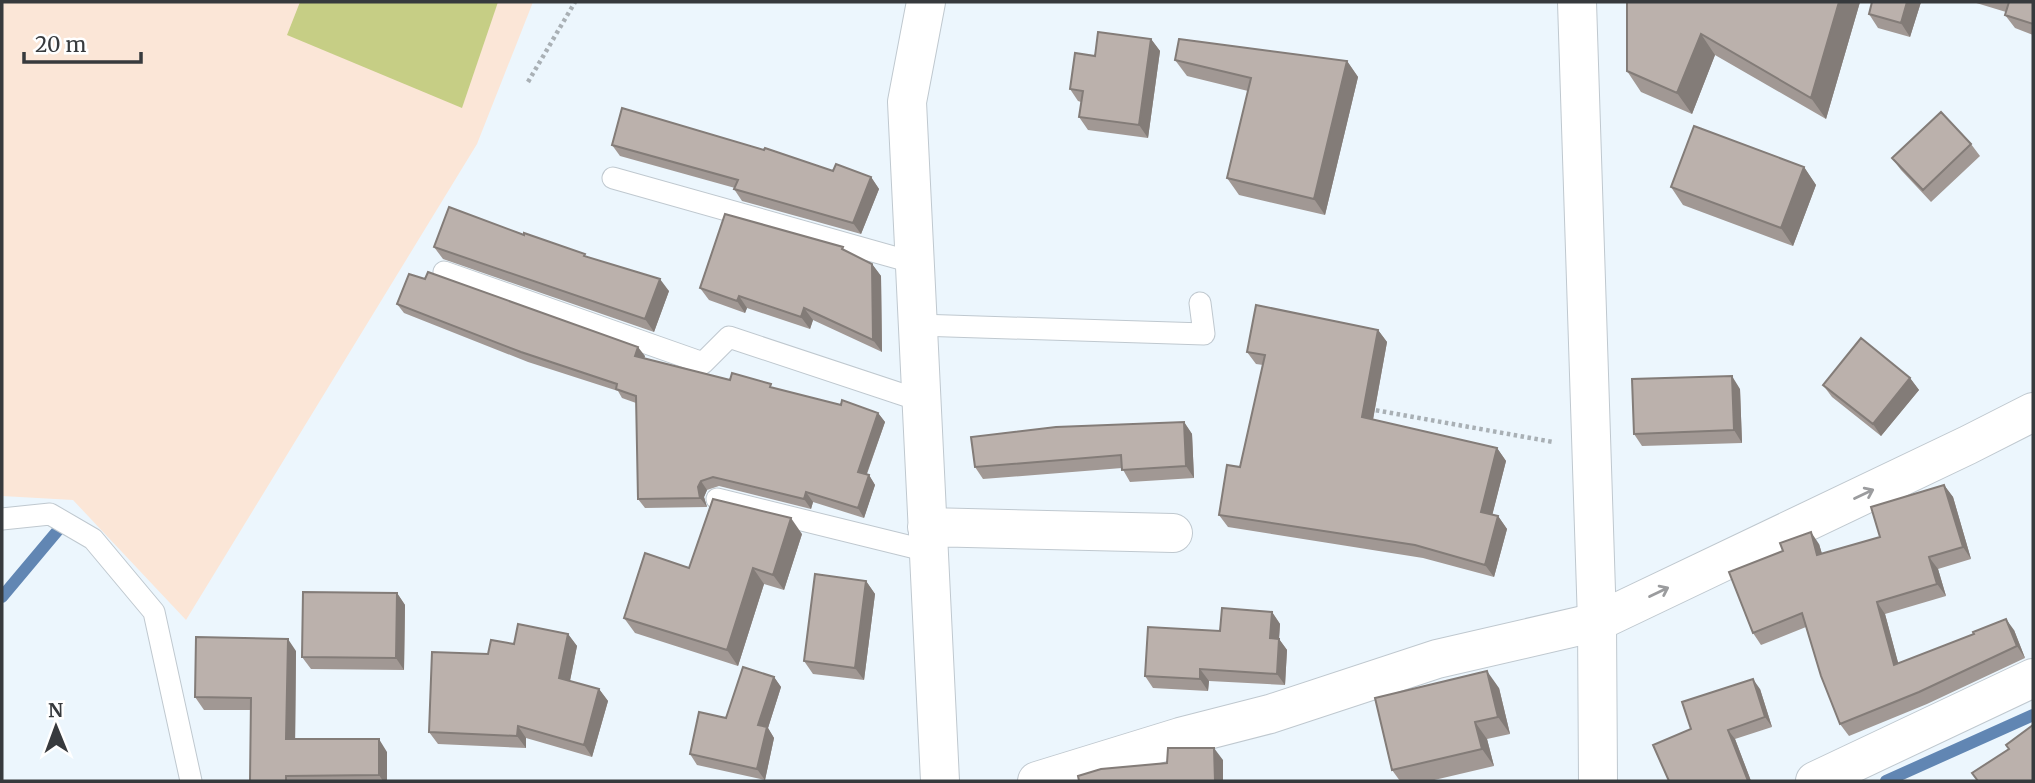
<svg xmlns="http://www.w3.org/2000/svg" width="2035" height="783" font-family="Merriweather,serif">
	<rect width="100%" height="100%" fill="#ecf6fd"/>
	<path fill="#fbe6d7" d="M 2,2 L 533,2 L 477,144 L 186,620 L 73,500 L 2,496 Z"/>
	<path fill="#c6ce85" d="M 300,2 L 498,2 L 462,108 L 287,35 Z"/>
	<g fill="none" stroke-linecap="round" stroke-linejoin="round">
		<path stroke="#6186b3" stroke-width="12" d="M 2,597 L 59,529
			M 1886,781 L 2033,715"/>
		<defs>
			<path id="lane" d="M 613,178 L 915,263
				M 444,272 L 703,363 L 729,337 L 922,401
				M 918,325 L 1204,334 L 1200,303
				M 717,499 L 928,551
				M 2,519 L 50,514 L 93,539 L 154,612 L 191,781"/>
			<path id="street" d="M 926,2 L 907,102 L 940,781
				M 927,527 L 1173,533
				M 1037,781 L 1180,737 L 1270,714 L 1437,659 L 1597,622 L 1968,445 L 2033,412
				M 1815,781 L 2033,678"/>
			<path id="secondary" d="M 1577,2 L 1597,622 L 1598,781"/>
		</defs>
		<use href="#lane" stroke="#bfc8cf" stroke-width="23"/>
		<use href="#street" stroke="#bfc8cf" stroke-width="40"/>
		<use href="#secondary" stroke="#bfc8cf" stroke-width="40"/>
		<path stroke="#a9b0b5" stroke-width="4.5" stroke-dasharray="3.5 3.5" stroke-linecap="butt" d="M 528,82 L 575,2
			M 1369,409 L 1553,442"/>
		<use href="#lane" stroke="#fff" stroke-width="21"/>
		<use href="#street" stroke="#fff" stroke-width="38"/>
		<use href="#secondary" stroke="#fff" stroke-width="38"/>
	</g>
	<path fill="#a19894" d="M 1627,2 L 1860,2 L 1826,119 L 1715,55 L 1692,114 L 1641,92 L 1627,71 Z
		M 1921,2 L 1910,37 L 1878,28 L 1869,14 Z
		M 1973,2 L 2033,2 L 2033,35 L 2015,28 L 2005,15 L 2006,12 Z
		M 1151,39 L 1160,51 L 1148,138 L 1088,130 L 1079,117 L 1081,102 L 1078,101 L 1070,89 L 1095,56 Z
		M 1175,60 L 1347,61 L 1358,77 L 1325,215 L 1239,195 L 1227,178 L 1248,91 L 1187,76 Z
		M 1971,144 L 1980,156 L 1931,202 L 1901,170 L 1892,158 Z
		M 612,145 L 833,171 L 871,177 L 879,189 L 861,234 L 742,201 L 734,189 L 735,188 L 620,156 Z
		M 1804,167 L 1816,185 L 1793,246 L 1683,205 L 1671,187 Z
		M 524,235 L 587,257 L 669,291 L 654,332 L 443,259 L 434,247 Z
		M 846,251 L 872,264 L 881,276 L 882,352 L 813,320 L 810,329 L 747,308 L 745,313 L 709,300 L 700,288 Z
		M 397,304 L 645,356 L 644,359 L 730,380 L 774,388 L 841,405 L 878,413 L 885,422 L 867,474 L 869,475 L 875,485 L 864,518 L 813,502 L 811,509 L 719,486 L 707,490 L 704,497 L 707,507 L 645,508 L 638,499 L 636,403 L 622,398 L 618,391 L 528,362 L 404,313 Z
		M 1378,330 L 1387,342 L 1373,420 L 1497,448 L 1506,461 L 1492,515 L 1498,516 L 1507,529 L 1494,577 L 1423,558 L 1228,527 L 1219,515 L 1240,467 L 1263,365 L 1256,364 L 1247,352 Z
		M 1910,378 L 1919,390 L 1881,436 L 1832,397 L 1823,385 Z
		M 1740,389 L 1742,443 L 1642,446 L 1634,434 Z
		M 1184,422 L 1192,434 L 1194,478 L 1130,482 L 1122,468 L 983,479 L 975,467 Z
		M 1944,485 L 1953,497 L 1971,559 L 1938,569 L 1946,596 L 1885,614 L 1898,663 L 2014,630 L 2025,658 L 1927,704 L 1849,736 L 1840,724 L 1806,627 L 1761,645 L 1753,633 L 1819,544 L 1822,554 L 1880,537 Z
		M 802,534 L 784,590 L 764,584 L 738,666 L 635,633 L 624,618 L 689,568 Z
		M 866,581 L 875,594 L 864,680 L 813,674 L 804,661 Z
		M 397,593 L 405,605 L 404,670 L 311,669 L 302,657 Z
		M 1272,612 L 1280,624 L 1279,639 L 1287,650 L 1285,685 L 1209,681 L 1208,691 L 1153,688 L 1145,676 L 1220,631 Z
		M 568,634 L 577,646 L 570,681 L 599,689 L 608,701 L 592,757 L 526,738 L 526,748 L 438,744 L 429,732 L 488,654 L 514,644 Z
		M 296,651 L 295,739 L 387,752 L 387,781 L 250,781 L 251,710 L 204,710 L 195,697 Z
		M 774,677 L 781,687 L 768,728 L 774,738 L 765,780 L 697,765 L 690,754 L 726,718 Z
		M 1499,688 L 1510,734 L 1487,739 L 1494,766 L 1430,781 L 1400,781 L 1392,770 Z
		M 1760,689 L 1772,727 L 1735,739 L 1751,781 L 1669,781 L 1691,729 Z"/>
	<path fill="#837c78" d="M 1839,2 L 1860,2 L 1826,119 L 1811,98 Z
		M 1907,2 L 1921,2 L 1910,37 L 1901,23 Z
		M 1701,34 L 1715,55 L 1692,114 L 1677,93 Z
		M 1151,39 L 1160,51 L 1148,138 L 1139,125 Z
		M 1347,61 L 1358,77 L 1325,215 L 1314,199 Z
		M 1804,167 L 1816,185 L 1793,246 L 1781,228 Z
		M 871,177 L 879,189 L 861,234 L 853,223 Z
		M 872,264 L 881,276 L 882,352 L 873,340 Z
		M 660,279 L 669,291 L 654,332 L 645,319 Z
		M 739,296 L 747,308 L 745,313 L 737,301 Z
		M 804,308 L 813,320 L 810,329 L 801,317 Z
		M 1378,330 L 1387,342 L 1371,430 L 1362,417 Z
		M 638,347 L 645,356 L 641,366 L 635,356 Z
		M 1732,376 L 1740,389 L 1742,443 L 1734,430 Z
		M 1910,378 L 1919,390 L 1881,436 L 1873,424 Z
		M 878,413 L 885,422 L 864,481 L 858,472 Z
		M 1184,422 L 1192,434 L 1194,478 L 1186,466 Z
		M 1497,448 L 1506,461 L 1490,524 L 1481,512 Z
		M 869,475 L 875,485 L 864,518 L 858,508 Z
		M 701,481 L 707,490 L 704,497 L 707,507 L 700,498 L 698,487 Z
		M 1944,485 L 1953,497 L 1971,559 L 1963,547 Z
		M 806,492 L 813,502 L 811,509 L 804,499 Z
		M 1498,516 L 1507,529 L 1494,577 L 1485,565 Z
		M 791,518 L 802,534 L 784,590 L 773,575 Z
		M 1811,532 L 1819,544 L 1826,567 L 1817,555 Z
		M 1929,557 L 1938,569 L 1946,596 L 1937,584 Z
		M 753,568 L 764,584 L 738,666 L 727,650 Z
		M 866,581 L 875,594 L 864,680 L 855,668 Z
		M 397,593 L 405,605 L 404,670 L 396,658 Z
		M 1877,602 L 1885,614 L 1902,677 L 1894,665 Z
		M 1272,612 L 1280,624 L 1279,639 L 1287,650 L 1285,685 L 1277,674 L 1270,638 Z
		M 2006,619 L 2014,630 L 2025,658 L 2017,646 Z
		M 568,634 L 577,646 L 568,690 L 559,678 Z
		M 288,639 L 296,651 L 295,752 L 286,739 Z
		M 1200,669 L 1209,681 L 1208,691 L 1200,679 Z
		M 1487,671 L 1499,688 L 1510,734 L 1498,717 Z
		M 774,677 L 781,687 L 768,728 L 774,738 L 765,780 L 757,769 L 758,725 Z
		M 1753,679 L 1760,689 L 1772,727 L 1765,717 Z
		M 599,689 L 608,701 L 592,757 L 584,745 Z
		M 1475,722 L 1487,739 L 1494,766 L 1482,749 Z
		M 518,726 L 526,738 L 526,748 L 517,736 Z
		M 1728,730 L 1735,739 L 1751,781 L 1748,781 Z
		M 379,739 L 387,752 L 387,781 L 383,781 L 379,775 Z
		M 1214,748 L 1223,760 L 1223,781 L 1215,781 Z"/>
	<path fill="#bbb1ac" stroke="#837c78" stroke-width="2" d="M 1627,2 L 1839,2 L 1811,98 L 1701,34 L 1677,93 L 1627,71 Z
		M 1872,2 L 1907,2 L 1901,23 L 1869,14 Z
		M 2008,2 L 2033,2 L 2033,24 L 2005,15 L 2009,2 Z
		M 1098,32 L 1151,39 L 1139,125 L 1079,117 L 1083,91 L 1070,89 L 1075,53 L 1095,56 Z
		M 1179,39 L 1347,61 L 1314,199 L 1227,178 L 1251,78 L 1175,60 Z
		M 622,108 L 764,150 L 765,148 L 833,171 L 836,164 L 871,177 L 853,223 L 734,189 L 738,180 L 612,145 Z
		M 1941,112 L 1971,144 L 1923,190 L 1892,158 Z
		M 1694,126 L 1804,167 L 1781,228 L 1671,187 Z
		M 449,207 L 524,235 L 524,233 L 585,254 L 584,256 L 660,279 L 645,319 L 434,247 Z
		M 725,214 L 843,247 L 842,249 L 872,264 L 873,340 L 804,308 L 801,317 L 739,296 L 737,301 L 700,288 Z
		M 428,272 L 638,347 L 635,356 L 730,380 L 732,373 L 771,384 L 770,387 L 841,405 L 842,400 L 878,413 L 858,472 L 869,475 L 858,508 L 806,492 L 804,499 L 713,477 L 701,481 L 698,487 L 700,498 L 638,499 L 636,396 L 616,389 L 617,384 L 521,352 L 397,304 L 409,274 L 425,279 Z
		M 1256,305 L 1378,330 L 1362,417 L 1497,448 L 1481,512 L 1498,516 L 1485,565 L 1415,545 L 1219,515 L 1227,465 L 1240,467 L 1265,355 L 1247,352 Z
		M 1861,338 L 1910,378 L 1873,424 L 1823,385 Z
		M 1732,376 L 1734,430 L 1634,434 L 1632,379 Z
		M 1184,422 L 1186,466 L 1122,470 L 1121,455 L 975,467 L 971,437 L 1056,427 Z
		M 1944,485 L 1963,547 L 1929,557 L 1937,584 L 1877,602 L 1894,665 L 1974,634 L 1973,632 L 2006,619 L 2017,646 L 1919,692 L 1840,724 L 1821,676 L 1802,613 L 1753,633 L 1729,572 L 1783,551 L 1780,543 L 1811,532 L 1817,555 L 1880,537 L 1871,507 Z
		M 713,499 L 791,518 L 773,575 L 753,568 L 727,650 L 624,618 L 645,553 L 689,568 Z
		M 815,574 L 866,581 L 855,668 L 804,661 Z
		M 303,592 L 397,593 L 396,658 L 302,657 Z
		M 1222,608 L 1272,612 L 1270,638 L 1279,639 L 1277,674 L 1200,669 L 1200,679 L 1145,676 L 1148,627 L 1220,631 Z
		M 518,624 L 568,634 L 559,678 L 599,689 L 584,745 L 518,726 L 517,736 L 429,732 L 432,652 L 488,654 L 491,640 L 514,644 Z
		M 196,637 L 288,639 L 286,739 L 379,739 L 379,775 L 286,776 L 286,781 L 250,781 L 251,698 L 195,697 Z
		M 743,667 L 774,677 L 758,725 L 767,727 L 757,769 L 690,754 L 699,712 L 726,718 Z
		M 1487,671 L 1498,717 L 1475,722 L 1482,749 L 1392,770 L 1375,698 Z
		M 1753,679 L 1765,717 L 1728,730 L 1748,781 L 1669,781 L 1653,745 L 1691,729 L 1682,702 Z
		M 2033,725 L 2033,781 L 1978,781 L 1972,773 L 2009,749 L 2006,745 Z
		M 1168,748 L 1214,748 L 1215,781 L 1079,781 L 1078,776 L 1101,769 L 1167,763 Z"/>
	<defs><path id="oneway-shaft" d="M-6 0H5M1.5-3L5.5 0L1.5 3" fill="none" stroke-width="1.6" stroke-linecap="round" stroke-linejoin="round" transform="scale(1.75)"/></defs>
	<g stroke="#9b9c9e">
		<use href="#oneway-shaft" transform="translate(1864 494) rotate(-25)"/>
		<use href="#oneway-shaft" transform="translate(1659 592) rotate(-26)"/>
	</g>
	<rect width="2035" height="783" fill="none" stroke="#373a3d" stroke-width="7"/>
	<g transform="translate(56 727) rotate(359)" stroke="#ffffff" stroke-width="5" paint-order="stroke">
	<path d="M0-5L12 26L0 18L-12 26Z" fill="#373a3d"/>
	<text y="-10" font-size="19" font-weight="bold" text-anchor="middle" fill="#373a3d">N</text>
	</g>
	<path d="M24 52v10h117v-10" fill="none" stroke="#373a3d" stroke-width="3.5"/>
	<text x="35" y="52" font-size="21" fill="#373a3d" stroke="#ffffff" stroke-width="5" paint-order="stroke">20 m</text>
</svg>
